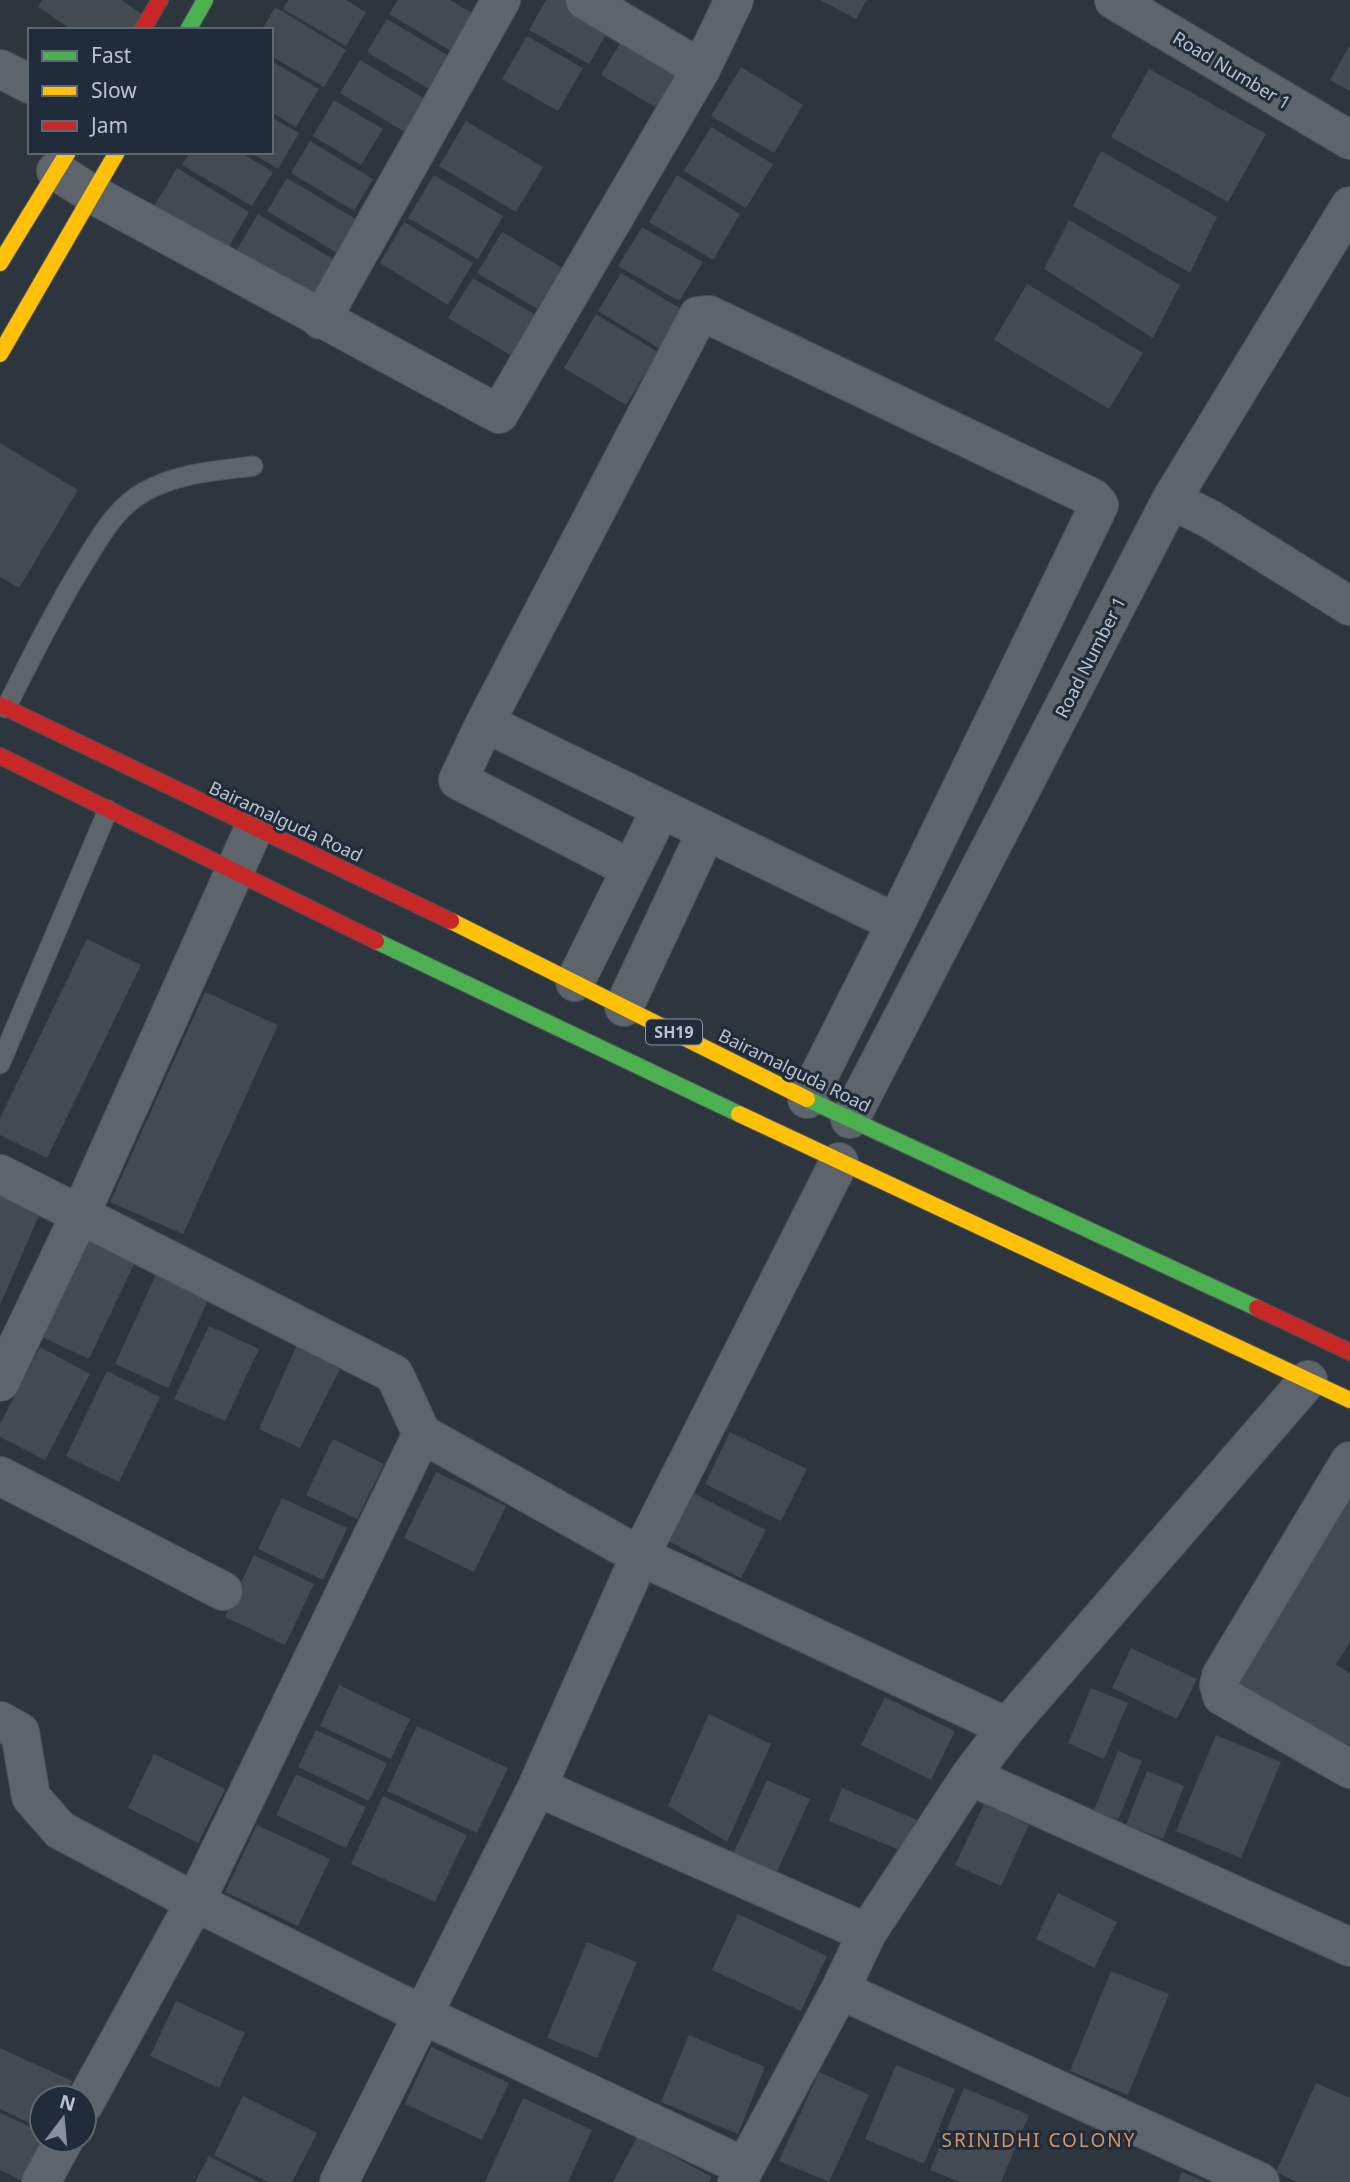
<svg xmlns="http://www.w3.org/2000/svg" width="1350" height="2182" font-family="'Noto Sans',sans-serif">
	<rect width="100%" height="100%" fill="#2d363e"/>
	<path fill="#434a51" d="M 42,0 L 121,0 L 143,15 L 133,30 L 72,30 L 38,7 Z
		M 288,0 L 346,0 L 366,12 L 346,46 L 283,9 Z
		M 398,0 L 450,0 L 479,17 L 456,54 L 389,14 Z
		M 546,0 L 573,0 L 613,23 L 589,64 L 529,30 Z
		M 820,0 L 867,0 L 856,19 Z
		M 275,7 L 346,50 L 324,87 L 271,56 L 271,30 L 262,30 Z
		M 387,19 L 459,62 L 439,95 L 367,52 Z
		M 527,36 L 583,68 L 558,111 L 502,79 Z
		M 624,37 L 688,75 L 665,113 L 601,75 Z
		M 1350,45 L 1350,91 L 1330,80 Z
		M 360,60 L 425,99 L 405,132 L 340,93 Z
		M 271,61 L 319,89 L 296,127 L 271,112 Z
		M 741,67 L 803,105 L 774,153 L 711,116 Z
		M 1149,69 L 1266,134 L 1228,202 L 1111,137 Z
		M 334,100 L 383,129 L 361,165 L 313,136 Z
		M 271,117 L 299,133 L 278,169 L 250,152 L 271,152 Z
		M 466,121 L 543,167 L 516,212 L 439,166 Z
		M 711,127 L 773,164 L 746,208 L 684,171 Z
		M 310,141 L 373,179 L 354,211 L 291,173 Z
		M 1101,151 L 1217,217 L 1190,273 L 1073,206 Z
		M 190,152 L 240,152 L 273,172 L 252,206 L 182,165 Z
		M 177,168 L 249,212 L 227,250 L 154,206 Z
		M 434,175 L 503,216 L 478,259 L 408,218 Z
		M 677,175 L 740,214 L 713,260 L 649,222 Z
		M 287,178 L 364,224 L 344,257 L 267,211 Z
		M 258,214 L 343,265 L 317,307 L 233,256 Z
		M 1069,220 L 1180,285 L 1153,338 L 1044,269 Z
		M 404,222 L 473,263 L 448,305 L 380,263 Z
		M 642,227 L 703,262 L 679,301 L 618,266 Z
		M 502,232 L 576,276 L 551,317 L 477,273 Z
		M 621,273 L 683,310 L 660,349 L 598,311 Z
		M 473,278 L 544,320 L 519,360 L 448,318 Z
		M 1027,284 L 1143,353 L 1109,409 L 994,340 Z
		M 596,314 L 658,352 L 626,405 L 564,368 Z
		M 0,443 L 78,490 L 19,588 L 0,577 Z
		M 87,939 L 141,965 L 47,1158 L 0,1135 L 0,1118 Z
		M 205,992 L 278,1025 L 183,1234 L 110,1202 Z
		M 0,1193 L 41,1211 L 0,1305 Z
		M 84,1236 L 136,1260 L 89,1359 L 38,1335 Z
		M 157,1272 L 210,1296 L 168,1388 L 115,1364 Z
		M 209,1326 L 259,1349 L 225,1421 L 174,1399 Z
		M 300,1338 L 345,1359 L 300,1448 L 259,1429 Z
		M 40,1347 L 90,1374 L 45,1460 L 0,1437 L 0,1424 Z
		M 107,1371 L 160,1397 L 119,1482 L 66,1456 Z
		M 730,1432 L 807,1469 L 781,1521 L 705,1484 Z
		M 333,1439 L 384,1464 L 357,1519 L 306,1495 Z
		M 436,1472 L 506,1506 L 474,1572 L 404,1538 Z
		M 1350,1487 L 1350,1642 L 1336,1665 L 1350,1673 L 1350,1759 L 1229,1692 Z
		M 693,1493 L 766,1530 L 741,1578 L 668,1541 Z
		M 282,1498 L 347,1528 L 323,1580 L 258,1549 Z
		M 254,1555 L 314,1584 L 285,1645 L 225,1617 Z
		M 1131,1648 L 1197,1679 L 1177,1719 L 1112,1688 Z
		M 339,1685 L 410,1719 L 391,1759 L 320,1726 Z
		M 1091,1688 L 1128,1703 L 1104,1759 L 1068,1743 Z
		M 885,1697 L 955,1731 L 931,1780 L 861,1745 Z
		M 709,1714 L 771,1744 L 727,1842 L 668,1806 Z
		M 417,1726 L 508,1768 L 477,1833 L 387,1791 Z
		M 316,1730 L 387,1763 L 369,1801 L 298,1767 Z
		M 1216,1735 L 1281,1762 L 1241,1858 L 1176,1831 Z
		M 1118,1751 L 1142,1761 L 1118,1820 L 1094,1810 Z
		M 154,1754 L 225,1789 L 198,1843 L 128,1808 Z
		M 1147,1771 L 1184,1786 L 1163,1839 L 1126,1825 Z
		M 296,1774 L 366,1807 L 346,1848 L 276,1815 Z
		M 767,1780 L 810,1799 L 775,1876 L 732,1856 Z
		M 842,1788 L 920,1821 L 907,1853 L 829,1821 Z
		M 383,1796 L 467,1835 L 435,1902 L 351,1864 Z
		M 984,1804 L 1029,1825 L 1001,1886 L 955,1865 Z
		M 257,1825 L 330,1859 L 298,1926 L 225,1892 Z
		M 1058,1893 L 1117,1922 L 1094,1968 L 1036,1939 Z
		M 738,1914 L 827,1956 L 801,2011 L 712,1970 Z
		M 587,1942 L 637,1962 L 597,2058 L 547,2038 Z
		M 1111,1971 L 1169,1994 L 1128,2095 L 1070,2071 Z
		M 176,2001 L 245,2033 L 219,2088 L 150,2056 Z
		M 689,2035 L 765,2067 L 738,2134 L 661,2102 Z
		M 431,2047 L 509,2083 L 482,2140 L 405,2104 Z
		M 0,2048 L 72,2081 L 64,2098 L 42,2098 L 42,2129 L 0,2109 Z
		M 896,2065 L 955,2089 L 924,2164 L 865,2139 Z
		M 819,2072 L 869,2095 L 829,2182 L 779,2161 Z
		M 1316,2083 L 1350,2098 L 1350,2182 L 1297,2182 L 1276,2172 Z
		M 964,2088 L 1029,2115 L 1001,2182 L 960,2182 L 930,2170 Z
		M 243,2096 L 317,2133 L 292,2182 L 268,2182 L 214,2155 Z
		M 523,2098 L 592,2130 L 568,2182 L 485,2182 Z
		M 0,2113 L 42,2132 L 42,2140 L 51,2140 L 24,2182 L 0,2170 Z
		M 637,2137 L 712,2177 L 709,2182 L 613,2182 Z
		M 209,2156 L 259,2182 L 195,2182 Z
		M 1182,2172 L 1205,2182 L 1178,2182 Z"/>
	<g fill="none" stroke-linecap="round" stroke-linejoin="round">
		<defs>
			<path id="lane" d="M 6,708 C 30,660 54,612 82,566 C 99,539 115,508 144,492 C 177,473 215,471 253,466
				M 0,1064 L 108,810"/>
			<path id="street" d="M 585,0 L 701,69
				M 1114,0 L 1350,140
				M 0,69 L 30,84
				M 56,171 L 92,194 L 499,414 L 701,69 L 734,0
				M 321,320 L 501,0
				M 1171,500 L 1210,519 L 1350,606
				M 485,723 L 458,780 L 631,869
				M 575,982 L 651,829 L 658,809
				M 624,1007 L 706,832
				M 807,1099 L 896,923 L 1099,505 L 1093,498 L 709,315 L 698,316 L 485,723 L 896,923
				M 850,1119 L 1171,500 L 1350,206
				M 839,1162 L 640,1556 L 1007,1727
				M 0,1174 L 394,1374 L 422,1434
				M 0,1382 L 80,1215 L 254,828
				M 1350,1461 L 1221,1676 L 1219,1685 L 1222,1696 L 1350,1769
				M 0,1476 L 223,1591
				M 0,1721 L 20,1732 L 31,1797 L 60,1830 L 195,1902 L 423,2015 L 745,2167
				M 970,1776 L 1350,1947
				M 537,1787 L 867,1933
				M 840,1990 L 1260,2182
				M 84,2104 L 195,1902 L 422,1434 L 640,1556 L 537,1787 L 339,2182
				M 41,2182 L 64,2140
				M 737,2182 L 840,1990 L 867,1933 L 970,1776 L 1007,1727 L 1308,1380"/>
			<path id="fast" d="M 188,30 L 205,0
				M 376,941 L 739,1114
				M 807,1099 L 1257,1308"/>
			<path id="slow" d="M 0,263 L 68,152
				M 0,354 L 117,152
				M 451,921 L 807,1099
				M 739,1114 L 1350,1400"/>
			<path id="jam" d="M 142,30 L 160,0
				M 0,705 L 451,921
				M 0,756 L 376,941
				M 1257,1308 L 1350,1352"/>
		</defs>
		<use href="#lane" stroke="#4c5258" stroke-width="21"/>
		<use href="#street" stroke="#4c5258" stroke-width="40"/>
		<use href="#fast" stroke="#4c5258" stroke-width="18"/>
		<use href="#slow" stroke="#4c5258" stroke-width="18"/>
		<use href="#jam" stroke="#4c5258" stroke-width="18"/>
		<use href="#lane" stroke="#5e646b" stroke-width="19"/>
		<use href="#street" stroke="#5e646b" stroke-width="38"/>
		<use href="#fast" stroke="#4caf50" stroke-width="16"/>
		<use href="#slow" stroke="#ffc107" stroke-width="16"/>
		<use href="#jam" stroke="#c62828" stroke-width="16"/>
	</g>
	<g text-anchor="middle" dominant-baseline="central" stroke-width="6" stroke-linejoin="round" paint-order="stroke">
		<rect fill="#202c39" stroke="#8b95a1" stroke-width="2" x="646" y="1019.5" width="56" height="25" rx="5"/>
		<g font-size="16" font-weight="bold" fill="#b9c2cd">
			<text x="674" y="1032">SH19</text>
		</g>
		<g font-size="18" fill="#b9c2cd" stroke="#202c39">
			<text transform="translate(1232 70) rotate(31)">Road Number 1</text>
			<text transform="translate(1090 657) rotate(-63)">Road Number 1</text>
			<text transform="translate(286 821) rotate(25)">Bairamalguda Road</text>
			<text transform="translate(795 1070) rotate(26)">Bairamalguda Road</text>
		</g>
		<g font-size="19" letter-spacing="2" fill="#d99168" stroke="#202c39">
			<text x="1039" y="2140">SRINIDHI COLONY</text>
		</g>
	</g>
	<rect x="28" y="28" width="245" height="126" fill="#202c39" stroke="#5d6874" stroke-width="2"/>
	<rect x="42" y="51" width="35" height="10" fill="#4caf50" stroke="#5d6874" stroke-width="2"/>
	<text x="91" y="63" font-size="21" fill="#b9c2cd">Fast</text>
	<rect x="42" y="86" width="35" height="10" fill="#ffc107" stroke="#5d6874" stroke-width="2"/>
	<text x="91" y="98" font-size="21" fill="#b9c2cd">Slow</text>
	<rect x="42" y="121" width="35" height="10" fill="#c62828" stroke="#5d6874" stroke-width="2"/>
	<text x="91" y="133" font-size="21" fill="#b9c2cd">Jam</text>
	<g transform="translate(63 2119) rotate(16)"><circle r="33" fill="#202c39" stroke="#5d6874" stroke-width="2"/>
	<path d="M0-5L12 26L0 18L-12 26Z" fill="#88919b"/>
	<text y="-10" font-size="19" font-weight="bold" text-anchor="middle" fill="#b9c2cd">N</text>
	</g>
</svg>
